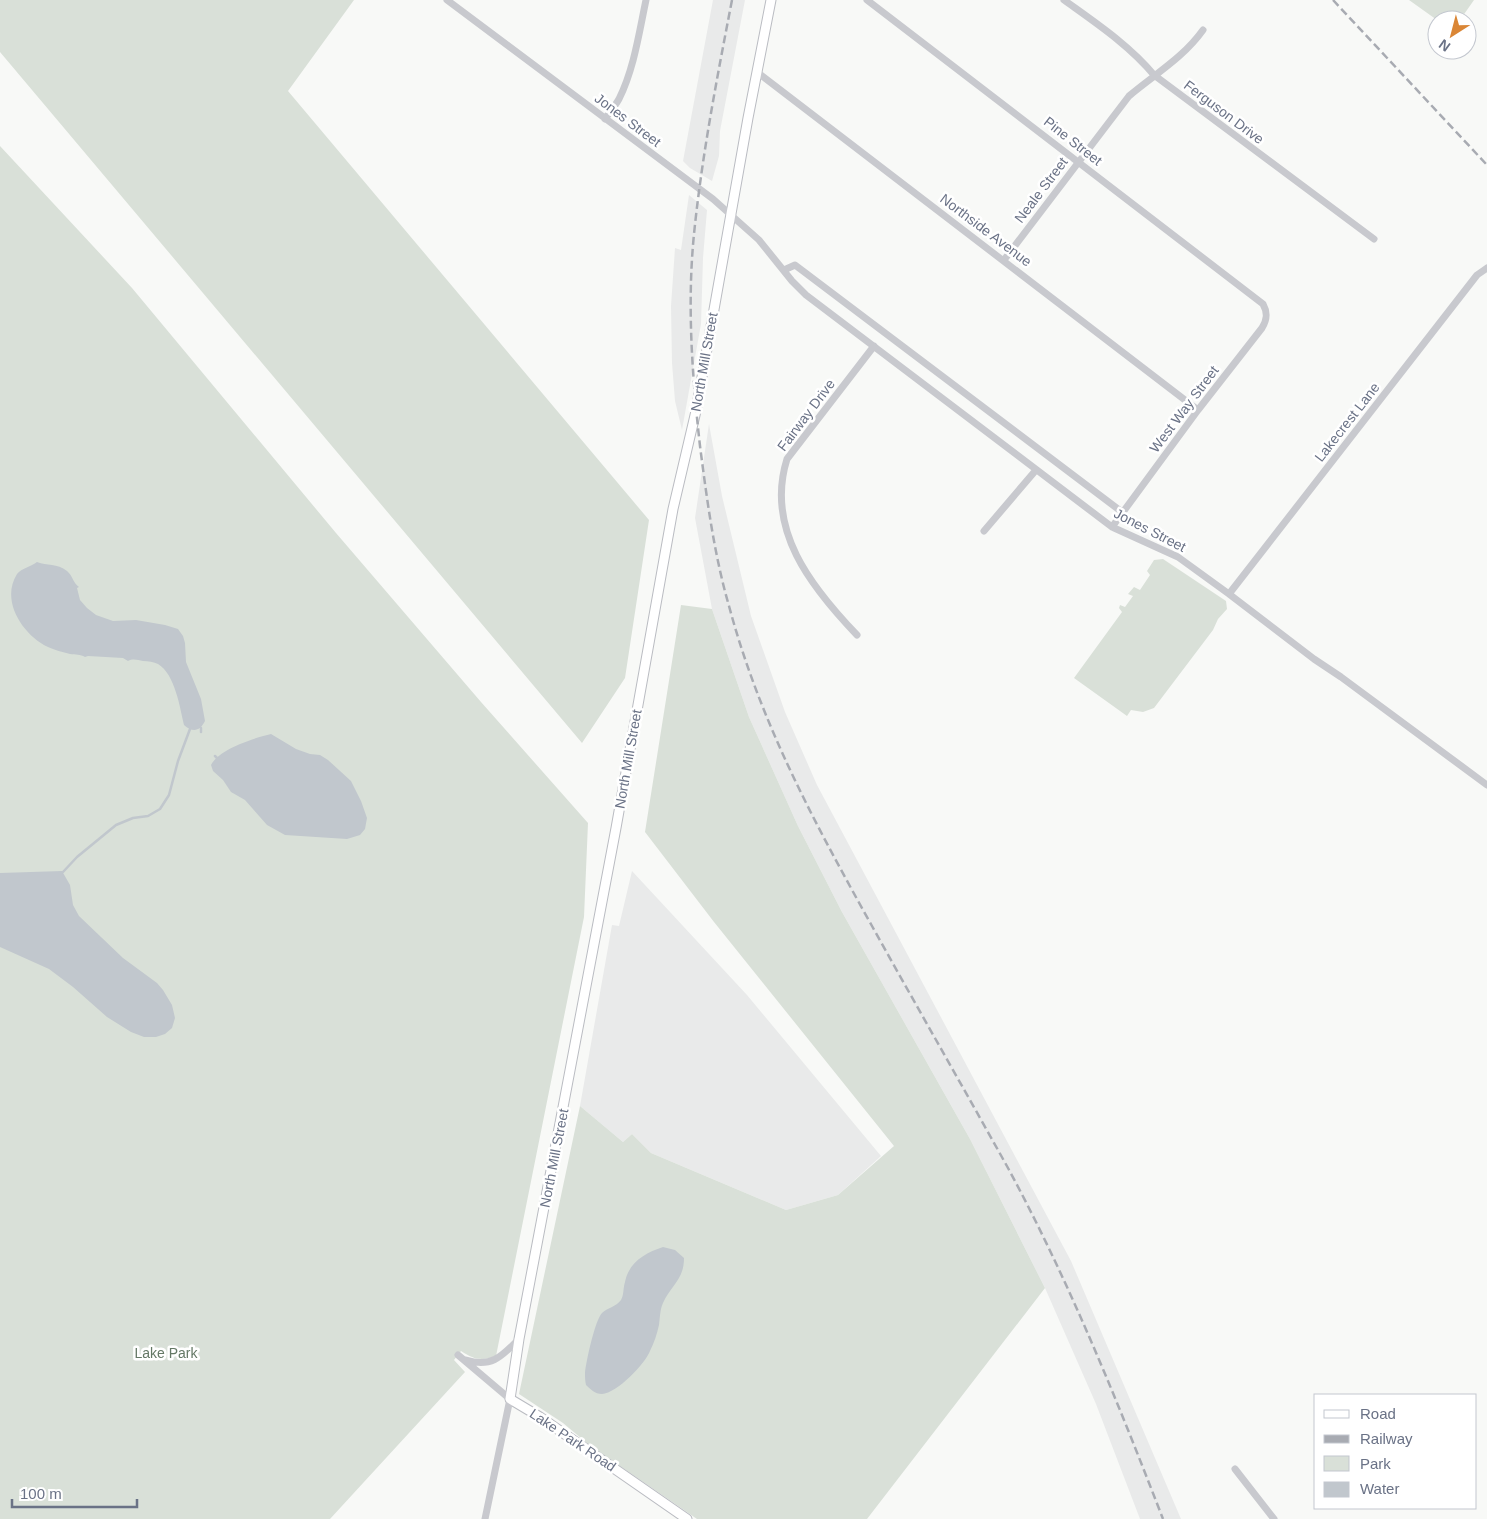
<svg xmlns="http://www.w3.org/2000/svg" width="1487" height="1519" font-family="Arial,sans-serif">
	<rect width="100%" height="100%" fill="#f8f9f7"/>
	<path fill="#e9eaea" d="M 713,0 L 745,0 L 720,131 L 719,156 L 712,181 L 690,168 L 683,161 Z
		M 689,195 L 707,210 L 703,258 L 701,324 L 682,430 L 675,401 L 672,363 L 671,306 L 675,248 L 681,250 Z
		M 709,424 L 722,496 L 751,616 L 785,712 L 817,785 L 1071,1261 L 1181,1519 L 1140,1519 L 1096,1404 L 1045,1288 L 970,1139 L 842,912 L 798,826 L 749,717 L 712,609 L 695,518 Z
		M 632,871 L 747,995 L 881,1156 L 838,1195 L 786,1210 L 651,1153 L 632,1134 L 623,1142 L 580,1106 L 612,925 L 619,926 Z"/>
	<path fill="#d9e0d8" d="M 0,0 L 354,0 L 288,91 L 649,520 L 625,678 L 582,743 L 0,52 Z
		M 1409,0 L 1474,0 L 1460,20 L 1437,20 Z
		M 0,146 L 132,288 L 336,533 L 481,702 L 588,823 L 584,917 L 496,1356 C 481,1361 475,1360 461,1351 L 454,1360 L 465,1372 L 330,1519 L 0,1519 Z
		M 1163,559 L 1226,601 L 1227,609 L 1218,619 L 1213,630 L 1154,708 L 1143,712 L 1131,710 L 1127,716 L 1074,678 L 1122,612 L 1119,608 L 1120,605 L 1125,607 L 1133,596 L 1128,594 L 1134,587 L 1140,590 L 1150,575 L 1147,571 L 1154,560 Z
		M 681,605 L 712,609 L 749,717 L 798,826 L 842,912 L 970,1139 L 1045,1288 L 867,1519 L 697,1519 L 588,1444 L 563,1423 L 519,1394 L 580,1106 L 623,1142 L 632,1134 L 651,1153 L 786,1210 L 838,1195 L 894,1146 L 714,922 L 645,832 Z"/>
	<path fill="#c1c7cd" d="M 37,562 C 47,566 57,563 67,571 C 73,576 73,583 79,587 L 77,588 L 80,600 L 87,608 L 96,615 L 113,621 L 136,620 L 165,625 L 178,629 L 183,636 L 185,643 L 186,662 L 201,699 L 205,721 C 200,731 193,733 184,725 C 180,708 175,674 158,664 C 154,662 148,661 143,661 C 138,660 133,658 128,661 L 123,658 L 88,656 L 85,657 C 80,654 76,655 70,654 C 63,652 54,650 48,647 C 23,635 0,601 17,574 C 22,568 30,567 37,562 Z
		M 271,734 L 296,749 L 310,754 L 320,755 L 328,760 L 351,781 L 361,801 L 367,818 L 365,829 L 360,835 L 347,839 L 285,835 L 267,825 L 245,800 L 231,792 L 223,780 L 213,771 L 211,765 C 219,749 254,738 271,734 Z
		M 62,871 L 70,885 L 73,905 L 79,916 L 123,958 L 157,983 L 163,990 L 172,1005 L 175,1018 L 172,1028 L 165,1034 L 156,1037 L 144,1037 L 131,1032 L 107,1017 L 73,987 L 49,969 L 0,947 L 0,873 Z
		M 663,1247 L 675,1250 L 684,1258 C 684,1280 671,1285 663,1303 C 660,1309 660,1318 659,1325 C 657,1334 654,1343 650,1351 C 645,1364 617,1393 602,1394 C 595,1394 590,1389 586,1385 C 585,1381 585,1377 585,1373 C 586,1362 595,1320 602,1313 C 607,1308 616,1307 621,1300 C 624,1295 623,1288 625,1282 C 629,1262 645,1253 663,1247 Z"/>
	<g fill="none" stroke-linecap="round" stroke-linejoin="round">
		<path stroke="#c1c7cd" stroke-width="2.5" d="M 201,728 L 201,732
			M 215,756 L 217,758
			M 63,872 L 77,857 L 116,825 L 133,818 L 148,816 L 160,809 L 169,795 L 178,761 L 190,729"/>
		<defs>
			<path id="secondary" d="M 687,1519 L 540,1417 L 510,1399 L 519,1339 L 616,828 L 673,509 L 696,411 L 748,118 L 771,0"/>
		</defs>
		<use href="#secondary" stroke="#babcc2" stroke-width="11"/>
		<path stroke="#c8c9ce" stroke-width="7" d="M 447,0 L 713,199 L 759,240 L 792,281 L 806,295 L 1112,527 L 1178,557 L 1229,594 L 1314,659 L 1341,677 L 1487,785
			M 867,0 L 1263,304 C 1268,313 1267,320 1262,328 L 1198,410 L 1112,527
			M 1064,0 C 1096,23 1129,45 1154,75 L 1374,239
			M 757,72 L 1198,410
			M 605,119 C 610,112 615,106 619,99 C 634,69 639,33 646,0
			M 1004,260 L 1129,96 C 1155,74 1183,58 1203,30
			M 784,270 L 795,265 L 1122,512
			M 984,531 L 1036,470
			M 1229,594 L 1477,275 L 1487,268
			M 857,635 C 811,587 765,529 787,459 L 874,346
			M 458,1355 L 510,1399 L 485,1519
			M 466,1360 C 492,1368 502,1356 519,1339
			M 1235,1469 L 1274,1519"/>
		<use href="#secondary" stroke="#fff" stroke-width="9"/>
		<path stroke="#a8abb2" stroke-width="2.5" stroke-dasharray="8 4" stroke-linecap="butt" d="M 732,0 C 717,78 702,155 694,234 C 687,304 692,375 700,446 C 707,500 714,554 729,606 C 760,722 814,822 872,926 C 917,1007 963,1087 1008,1168 C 1069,1281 1117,1400 1163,1519
			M 1333,0 L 1487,165"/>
	</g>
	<g text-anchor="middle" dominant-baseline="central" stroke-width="5" stroke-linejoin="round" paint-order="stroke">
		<g font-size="14" fill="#6a7286" stroke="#fff">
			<text transform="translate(1224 112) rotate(37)">Ferguson Drive</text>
			<text transform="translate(628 120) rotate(37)">Jones Street</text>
			<text transform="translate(1073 141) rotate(38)">Pine Street</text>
			<text transform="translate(1041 190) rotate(-53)">Neale Street</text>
			<text transform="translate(986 230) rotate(37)">Northside Avenue</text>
			<text transform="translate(704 362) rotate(-80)">North Mill Street</text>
			<text transform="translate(1184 409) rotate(-53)">West Way Street</text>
			<text transform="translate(806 415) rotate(-53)">Fairway Drive</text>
			<text transform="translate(1347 422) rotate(-52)">Lakecrest Lane</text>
			<text transform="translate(1150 530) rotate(27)">Jones Street</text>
			<text transform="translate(628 759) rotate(-80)">North Mill Street</text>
			<text transform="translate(554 1158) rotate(-79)">North Mill Street</text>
			<text transform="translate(573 1440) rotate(34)">Lake Park Road</text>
		</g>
		<g font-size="14" fill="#647865" stroke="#fff">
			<text x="166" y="1353">Lake Park</text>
		</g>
	</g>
	<rect x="1314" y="1394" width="162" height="115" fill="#ffffff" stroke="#c3c7cf"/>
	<rect x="1324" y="1410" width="25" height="8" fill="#ffffff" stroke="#c3c7cf"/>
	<text x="1360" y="1419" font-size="15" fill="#6a7286">Road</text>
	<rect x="1324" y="1435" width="25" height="8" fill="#a8abb2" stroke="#c3c7cf"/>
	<text x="1360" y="1444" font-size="15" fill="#6a7286">Railway</text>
	<rect x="1324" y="1456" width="25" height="15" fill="#d9e0d8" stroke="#c3c7cf"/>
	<text x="1360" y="1469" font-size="15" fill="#6a7286">Park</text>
	<rect x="1324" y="1482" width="25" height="15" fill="#c1c7cd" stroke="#c3c7cf"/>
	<text x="1360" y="1494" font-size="15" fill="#6a7286">Water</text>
	<g transform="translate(1452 35) rotate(216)"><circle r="24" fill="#ffffff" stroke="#c3c7cf"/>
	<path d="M0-4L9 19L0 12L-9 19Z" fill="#da8636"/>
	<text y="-8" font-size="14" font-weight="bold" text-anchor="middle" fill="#6a7286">N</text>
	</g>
	<path d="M12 1499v8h125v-8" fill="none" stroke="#6a7286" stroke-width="2.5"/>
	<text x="20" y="1499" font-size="15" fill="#6a7286" stroke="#ffffff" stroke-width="4" paint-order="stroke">100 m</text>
</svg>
